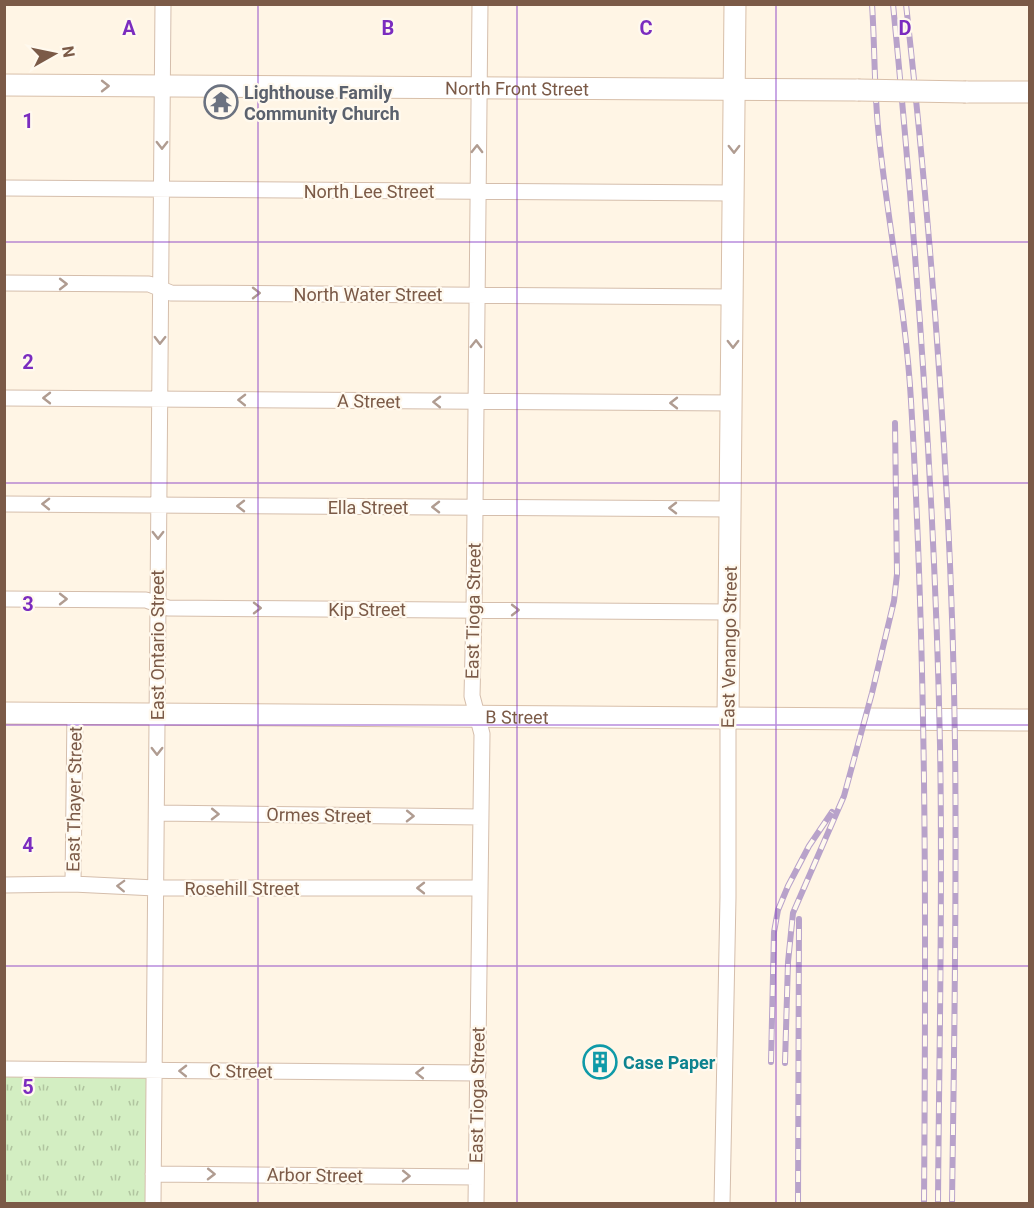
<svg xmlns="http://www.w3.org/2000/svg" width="1034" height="1208" font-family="Roboto,sans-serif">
	<defs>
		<pattern id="park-tufts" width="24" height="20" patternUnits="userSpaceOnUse" patternTransform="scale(1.5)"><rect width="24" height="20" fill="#d3eec2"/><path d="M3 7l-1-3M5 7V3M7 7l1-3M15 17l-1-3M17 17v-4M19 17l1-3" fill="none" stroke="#b0c49f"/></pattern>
	</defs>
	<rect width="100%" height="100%" fill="#fff5e5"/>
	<path fill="url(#park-tufts)" d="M 5,1069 L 153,1070 L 153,1203 L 5,1204 Z"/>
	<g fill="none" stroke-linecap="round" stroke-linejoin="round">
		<defs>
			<path id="street" d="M 4,188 L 733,193
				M 4,283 L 149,284 L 171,293 L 732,297
				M 4,398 L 733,403
				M 4,504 L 732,509
				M 4,599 L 146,600 L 168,608 L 730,612
				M 157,813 L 481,817
				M 73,884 L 75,713
				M 4,885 L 73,884 L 155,888 L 480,888
				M 4,1069 L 478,1073
				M 153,1174 L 476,1177
				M 153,1204 L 163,4
				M 476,1204 L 482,734 L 472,696 L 474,610 L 480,4
				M 722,1204 L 728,897 L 728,717"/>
			<g id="secondary">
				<path id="s1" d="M 4,85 L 858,90"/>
				<path d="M 966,92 L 1030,92"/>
				<path id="s2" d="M 4,713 L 1030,720"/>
				<path d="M 728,717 L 735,4"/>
			</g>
		</defs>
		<use href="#street" stroke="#d5beac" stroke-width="17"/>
		<use href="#secondary" stroke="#d8bfa9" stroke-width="23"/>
		<use href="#street" stroke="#fff" stroke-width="15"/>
		<use href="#secondary" stroke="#fff" stroke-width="21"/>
		<defs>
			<path id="rail" d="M 872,4 C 875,49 874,93 879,137 C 888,225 906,312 911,401 C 927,668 926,936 924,1204
				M 893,4 C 917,251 935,497 940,745 C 943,898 939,1051 938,1204
				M 906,4 C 933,250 952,498 955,745 C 957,898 954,1051 952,1204
				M 771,1062 L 774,932 L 778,910 L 788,886 L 809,846 L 832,812
				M 785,1063 L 788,962 L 793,913 L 844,796 L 872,693 L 894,601 L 897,574 L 895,423
				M 798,1204 L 799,919"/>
		</defs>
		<use href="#rail" stroke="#b8a2ca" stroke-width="6"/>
		<use href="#rail" stroke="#fff9ee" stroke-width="4" stroke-dasharray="11" stroke-linecap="butt"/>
		<defs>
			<path id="secondary-bridge" d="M 858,90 L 966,92"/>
		</defs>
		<use href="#secondary-bridge" stroke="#d8bfa9" stroke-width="23" stroke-linecap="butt"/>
		<use href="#secondary-bridge" stroke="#fff" stroke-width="21"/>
	</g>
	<defs><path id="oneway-chevron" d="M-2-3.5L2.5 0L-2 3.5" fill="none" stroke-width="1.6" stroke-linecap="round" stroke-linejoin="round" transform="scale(1.5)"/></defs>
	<g stroke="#b09c91">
		<use href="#oneway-chevron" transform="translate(105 86)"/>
		<use href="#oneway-chevron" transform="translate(162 145) rotate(90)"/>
		<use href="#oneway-chevron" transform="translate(477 149) rotate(-89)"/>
		<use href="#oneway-chevron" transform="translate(734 149) rotate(90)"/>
		<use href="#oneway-chevron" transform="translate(63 284)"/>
		<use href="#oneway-chevron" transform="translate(256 293)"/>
		<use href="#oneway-chevron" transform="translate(160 340) rotate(91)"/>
		<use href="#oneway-chevron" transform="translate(476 344) rotate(-89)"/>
		<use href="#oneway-chevron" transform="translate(733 344) rotate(90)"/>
		<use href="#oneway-chevron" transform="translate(47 398) rotate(-180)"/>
		<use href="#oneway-chevron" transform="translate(242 400) rotate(-179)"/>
		<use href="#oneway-chevron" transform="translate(437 402) rotate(-179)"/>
		<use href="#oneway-chevron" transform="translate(674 403) rotate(-180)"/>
		<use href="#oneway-chevron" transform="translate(46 504) rotate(-179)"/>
		<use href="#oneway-chevron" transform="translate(241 506) rotate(-180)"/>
		<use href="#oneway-chevron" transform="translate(436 507) rotate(-180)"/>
		<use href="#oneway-chevron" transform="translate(673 508) rotate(-180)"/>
		<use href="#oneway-chevron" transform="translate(158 535) rotate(90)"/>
		<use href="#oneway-chevron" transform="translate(63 599)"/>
		<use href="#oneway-chevron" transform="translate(257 608)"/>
		<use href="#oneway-chevron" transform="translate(515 610)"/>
		<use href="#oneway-chevron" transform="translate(157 751) rotate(90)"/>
		<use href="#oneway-chevron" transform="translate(215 814) rotate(1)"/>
		<use href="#oneway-chevron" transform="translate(410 816) rotate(1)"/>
		<use href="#oneway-chevron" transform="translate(121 886) rotate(-178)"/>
		<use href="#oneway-chevron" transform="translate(421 888) rotate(-180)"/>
		<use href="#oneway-chevron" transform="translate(183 1071) rotate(-179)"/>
		<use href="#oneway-chevron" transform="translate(420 1073) rotate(-179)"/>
		<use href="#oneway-chevron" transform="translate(211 1174) rotate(1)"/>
		<use href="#oneway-chevron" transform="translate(406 1176) rotate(1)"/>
	</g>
	<path fill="none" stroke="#7b2cbf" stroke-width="1.5" stroke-opacity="0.55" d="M 258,4 L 258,1204M 517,4 L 517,1204M 776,4 L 776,1204M 4,242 L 1030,242M 4,483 L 1030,483M 4,725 L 1030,725M 4,966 L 1030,966"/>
	<defs>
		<symbol id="temple-ring" viewBox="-11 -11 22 22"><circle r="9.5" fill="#fff9ee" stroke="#6b7280" stroke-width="1.5"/><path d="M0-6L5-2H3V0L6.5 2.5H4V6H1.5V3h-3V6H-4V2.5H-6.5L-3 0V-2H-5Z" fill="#6b7280"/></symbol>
		<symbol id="building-ring" viewBox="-11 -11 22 22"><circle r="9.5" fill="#fff9ee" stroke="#0f9aa8" stroke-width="1.5"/><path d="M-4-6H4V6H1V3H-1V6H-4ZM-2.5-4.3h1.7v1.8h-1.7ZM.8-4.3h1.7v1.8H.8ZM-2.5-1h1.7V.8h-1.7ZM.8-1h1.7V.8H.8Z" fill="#0f9aa8"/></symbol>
	</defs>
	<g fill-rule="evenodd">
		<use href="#temple-ring" x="202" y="83" width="38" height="38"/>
		<use href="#building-ring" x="581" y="1043" width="38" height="38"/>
	</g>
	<g text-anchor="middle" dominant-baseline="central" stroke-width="4.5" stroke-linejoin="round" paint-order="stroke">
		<g font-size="18" fill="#7b5a47" stroke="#fff9ee">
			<text stroke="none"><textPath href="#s1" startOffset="513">North Front Street</textPath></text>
			<text x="369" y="191">North Lee Street</text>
			<text x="368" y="294">North Water Street</text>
			<text transform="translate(369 401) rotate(1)">A Street</text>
			<text x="368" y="507">Ella Street</text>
			<text x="367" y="609">Kip Street</text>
			<text transform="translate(473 611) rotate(-89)">East Tioga Street</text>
			<text transform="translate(157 645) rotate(-90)">East Ontario Street</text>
			<text transform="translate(729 647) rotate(-89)">East Venango Street</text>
			<text stroke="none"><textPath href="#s2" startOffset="513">B Street</textPath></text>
			<text transform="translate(74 799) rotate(-89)">East Thayer Street</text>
			<text transform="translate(319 815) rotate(1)">Ormes Street</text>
			<text x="242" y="888">Rosehill Street</text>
			<text transform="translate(241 1071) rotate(1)">C Street</text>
			<text transform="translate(477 1095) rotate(-89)">East Tioga Street</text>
			<text transform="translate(315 1175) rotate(1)">Arbor Street</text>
		</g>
		<g font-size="18" font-weight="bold" fill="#5b616d" stroke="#fff9ee" text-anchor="start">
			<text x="244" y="92">Lighthouse Family<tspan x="244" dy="21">Community Church</tspan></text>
		</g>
		<g font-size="18" font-weight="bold" fill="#0d838f" stroke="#fff9ee" text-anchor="start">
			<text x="623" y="1062">Case Paper</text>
		</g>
	</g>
	<g font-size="20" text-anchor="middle" font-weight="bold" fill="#7b2cbf" stroke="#fff9ee" stroke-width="4.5" stroke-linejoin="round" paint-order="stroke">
		<text x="129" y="35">A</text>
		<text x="388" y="35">B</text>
		<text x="646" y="35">C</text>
		<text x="905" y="35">D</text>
		<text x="28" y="128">1</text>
		<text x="28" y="369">2</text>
		<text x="28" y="611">3</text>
		<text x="28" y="852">4</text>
		<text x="28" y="1094">5</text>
	</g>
	<rect width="1034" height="1208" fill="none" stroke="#7b5a47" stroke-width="12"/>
	<g transform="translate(54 54) rotate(81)" stroke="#fff9ee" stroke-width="4.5" paint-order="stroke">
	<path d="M0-4.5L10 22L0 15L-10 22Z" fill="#7b5a47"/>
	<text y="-9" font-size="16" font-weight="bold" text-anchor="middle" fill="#7b5a47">N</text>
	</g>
</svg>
